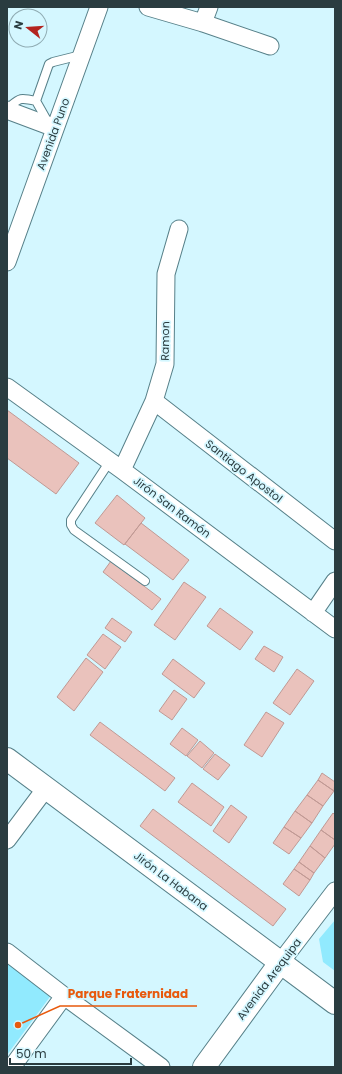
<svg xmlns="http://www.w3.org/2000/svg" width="342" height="1074" font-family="Poppins,sans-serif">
	<rect width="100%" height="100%" fill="#d4f7ff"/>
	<path fill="#91eafe" d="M 335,920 L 335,971 L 323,962 L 319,939 Z
		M 7,960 L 52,994 L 7,1055 Z"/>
	<path fill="#eac2bc" stroke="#c09994" d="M 7,410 L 79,463 L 56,494 L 7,458 Z
		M 117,495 L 145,518 L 124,545 L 95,523 Z
		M 141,523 L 189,560 L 173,580 L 125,544 Z
		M 111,561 L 161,599 L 152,610 L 103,572 Z
		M 184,582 L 206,597 L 175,640 L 154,625 Z
		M 220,608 L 253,632 L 240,650 L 207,626 Z
		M 112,618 L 132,632 L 125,642 L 105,628 Z
		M 103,634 L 121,647 L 105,669 L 87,655 Z
		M 264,646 L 283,657 L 274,672 L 255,659 Z
		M 86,658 L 103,672 L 74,711 L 57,697 Z
		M 173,659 L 205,683 L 194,698 L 162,674 Z
		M 297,669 L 314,681 L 290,715 L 273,703 Z
		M 174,690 L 187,699 L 172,720 L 159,711 Z
		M 266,712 L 284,723 L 262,757 L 244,745 Z
		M 100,722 L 175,778 L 165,791 L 90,735 Z
		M 182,728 L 198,740 L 186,756 L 170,744 Z
		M 200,741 L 214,753 L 202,768 L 187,756 Z
		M 215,754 L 230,765 L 218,780 L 203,769 Z
		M 322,773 L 335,782 L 334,791 L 318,780 Z
		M 318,780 L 334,791 L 323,806 L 307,795 Z
		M 192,783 L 224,807 L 211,826 L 178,802 Z
		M 307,795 L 323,806 L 312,823 L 295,811 Z
		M 231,805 L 247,817 L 229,843 L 213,831 Z
		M 153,809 L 286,909 L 273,926 L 140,826 Z
		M 295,811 L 312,823 L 301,838 L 284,827 Z
		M 333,813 L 335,815 L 335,840 L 321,830 Z
		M 284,827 L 301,838 L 289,854 L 273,843 Z
		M 321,830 L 335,840 L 335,844 L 325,858 L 310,846 Z
		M 310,846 L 325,858 L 314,873 L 299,862 Z
		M 299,862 L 314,873 L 310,880 L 294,869 Z
		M 294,869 L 310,880 L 299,896 L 283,884 Z"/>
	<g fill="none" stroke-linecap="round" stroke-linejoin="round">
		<defs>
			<path id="lane" d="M 36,101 L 49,64 L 53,62 L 81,55
				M 7,109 C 20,98 19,97 36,101 L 49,124
				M 110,461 L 71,520 L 71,525 L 74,530 L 145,581"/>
			<path id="street" d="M 148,7 L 203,23 L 270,46
				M 203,23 L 209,7
				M 7,110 L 55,128
				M 7,262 L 99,7
				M 7,387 L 122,470 L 335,629
				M 154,401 L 335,541
				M 122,470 L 154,401 L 165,364 L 166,274 L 179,229
				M 313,613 L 335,581
				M 7,840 L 46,788
				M 7,952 L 64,996 L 161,1067
				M 280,963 L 335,891
				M 12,1067 L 64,996"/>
			<path id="secondary" d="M 7,759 L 335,1003
				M 204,1067 L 280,963"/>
		</defs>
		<use href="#lane" stroke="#578089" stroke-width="10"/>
		<use href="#street" stroke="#578089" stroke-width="19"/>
		<use href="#secondary" stroke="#578089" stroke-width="24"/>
		<use href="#lane" stroke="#fff" stroke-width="8"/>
		<use href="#street" stroke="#fff" stroke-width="17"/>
		<use href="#secondary" stroke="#fff" stroke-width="22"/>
	</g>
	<g text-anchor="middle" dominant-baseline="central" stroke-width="3.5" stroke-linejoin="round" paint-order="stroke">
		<g font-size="11" fill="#2a3c40" stroke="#d4f7ff">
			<text transform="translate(53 134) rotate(-70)">Avenida Puno</text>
			<text transform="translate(165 341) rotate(-89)">Ramon</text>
			<text transform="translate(244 471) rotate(38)">Santiago Apostol</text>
			<text transform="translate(172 507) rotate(37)">Jirón San Ramón</text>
			<text transform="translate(171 881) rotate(37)">Jirón La Habana</text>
			<text transform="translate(269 979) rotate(-53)">Avenida Arequipa</text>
		</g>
	</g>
	<path fill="none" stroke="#e8590c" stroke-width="1.5" d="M18 1025L60 1006H197"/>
	<circle fill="#e8590c" stroke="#d4f7ff" stroke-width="1.5" cx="18" cy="1025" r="4"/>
	<g font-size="12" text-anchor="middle" font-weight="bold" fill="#e8590c" stroke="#d4f7ff" stroke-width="3.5" stroke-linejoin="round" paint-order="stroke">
		<text x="128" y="998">Parque Fraternidad</text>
	</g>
	<rect width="342" height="1074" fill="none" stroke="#2a3c40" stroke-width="16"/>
	<g transform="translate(28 28) rotate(287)"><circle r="19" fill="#d4f7ff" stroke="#90acb3"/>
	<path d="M0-3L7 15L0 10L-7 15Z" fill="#b3241f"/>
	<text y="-6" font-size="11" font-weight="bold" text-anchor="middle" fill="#2a3c40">N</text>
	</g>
	<path d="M10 1058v6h121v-6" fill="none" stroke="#2a3c40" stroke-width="2"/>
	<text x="16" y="1058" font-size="12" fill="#2a3c40" stroke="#d4f7ff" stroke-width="3" paint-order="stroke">50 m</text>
</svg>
